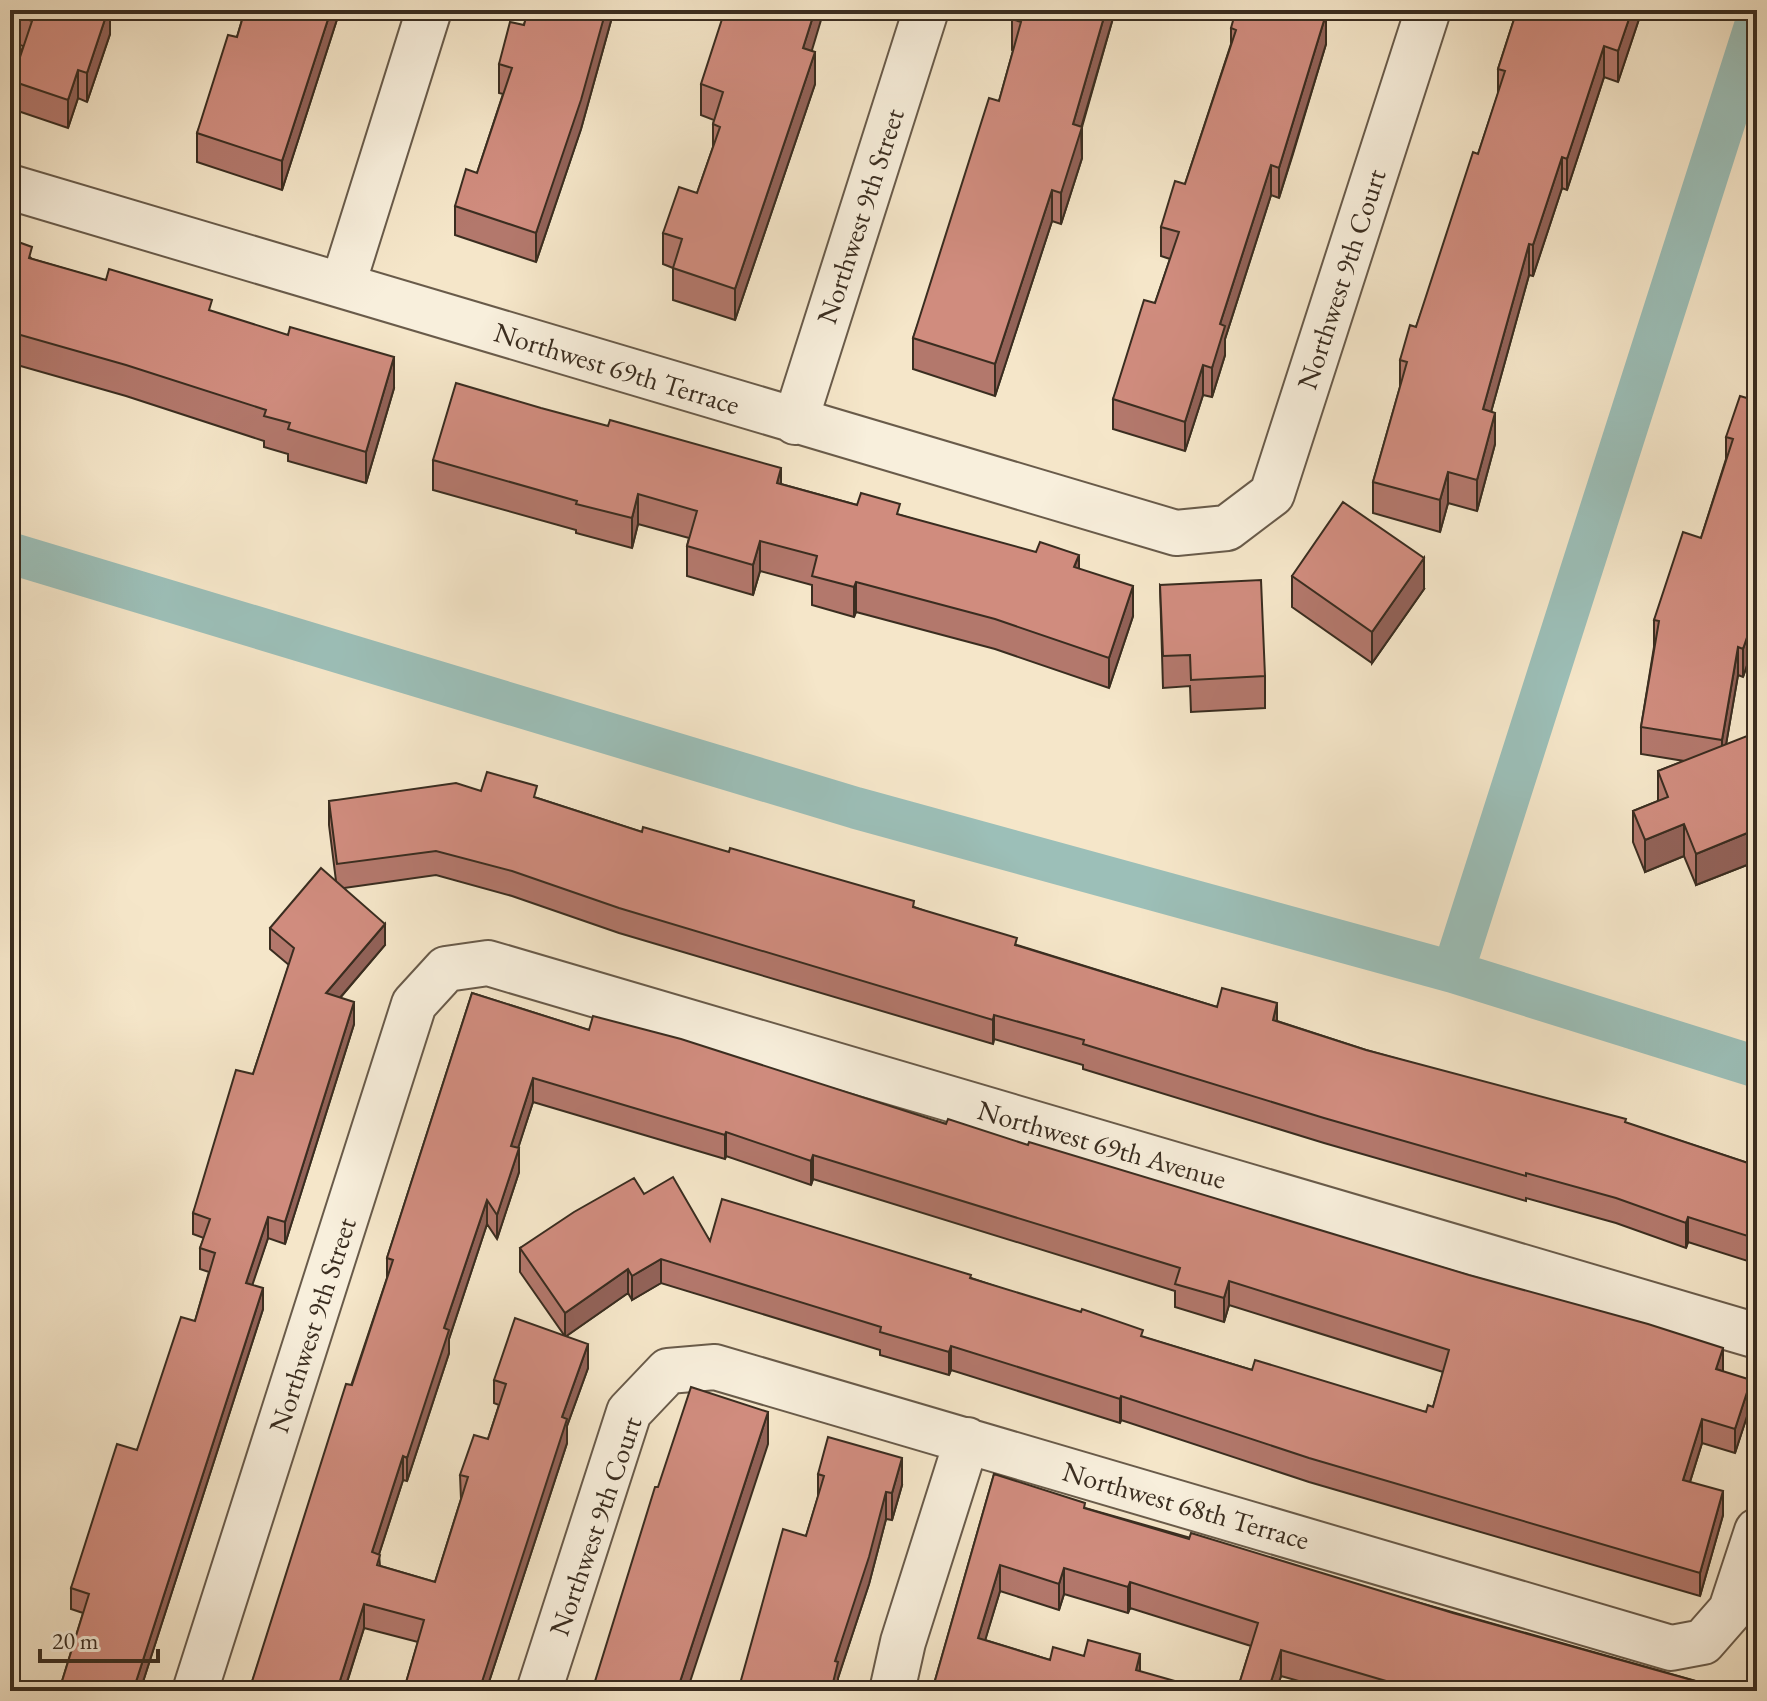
<svg xmlns="http://www.w3.org/2000/svg" width="1767" height="1701" font-family="'EB Garamond',serif">
	<rect width="100%" height="100%" fill="#f5e6c9"/>
	<filter id="stains"><feTurbulence type="fractalNoise" baseFrequency=".0025" numOctaves="4"/><feColorMatrix values="0 0 0 0 .2 0 0 0 0 .09 0 0 0 0 .02 0 0 0 .5 -.17"/></filter>
	<radialGradient id="worn" r=".72"><stop offset=".6" stop-color="#630" stop-opacity="0"/><stop offset="1" stop-color="#630" stop-opacity=".3"/></radialGradient>
	<g fill="none" stroke-linecap="round" stroke-linejoin="round">
		<path stroke="#9cbfb8" stroke-width="42" d="M 10,553 L 856,808 L 1453,972 L 1757,1067
			M 1453,972 L 1757,20"/>
		<defs>
			<path id="minor" d="M 10,187 L 1176,533 L 1227,528 L 1272,494 L 1428,10
				M 343,284 L 429,10
				M 795,422 L 926,10
				M 195,1691 L 414,1004 L 446,969 L 488,963 L 1757,1336
				M 539,1691 L 629,1412 L 668,1371 L 715,1367 L 1671,1648 L 1703,1642 L 1731,1610 L 1757,1531
				M 892,1691 L 903,1642 L 967,1440"/>
		</defs>
		<use href="#minor" stroke="#695b4a" stroke-width="48"/>
		<use href="#minor" stroke="#f8efdc" stroke-width="44"/>
	</g>
	<path fill="#b3786c" stroke="#3a2d20" stroke-width="2" fill-rule="evenodd" d="M 110,10 L 110,34 L 87,102 L 78,98 L 68,128 L 12,109 L 12,81 L 23,46 L 15,43 L 15,15 Z
		M 245,10 L 340,10 L 282,190 L 197,162 L 197,133 L 237,37 Z
		M 528,10 L 614,10 L 581,129 L 536,262 L 455,235 L 455,206 L 477,173 L 503,94 L 499,93 L 499,64 L 524,25 Z
		M 1014,10 L 1121,10 L 1119,19 L 1113,18 L 1082,127 L 1082,158 L 1061,224 L 1052,221 L 995,396 L 913,369 L 913,338 L 999,101 L 1013,51 L 1012,50 L 1012,19 Z
		M 1517,10 L 1642,10 L 1618,82 L 1604,77 L 1567,190 L 1562,188 L 1533,276 L 1529,275 L 1491,412 L 1495,444 L 1477,511 L 1448,503 L 1440,532 L 1373,513 L 1373,482 L 1400,387 L 1400,360 L 1416,327 L 1478,154 L 1498,94 L 1498,69 Z
		M 1324,14 L 1326,44 L 1293,154 L 1279,198 L 1271,195 L 1225,339 L 1225,355 L 1212,397 L 1203,395 L 1185,451 L 1113,429 L 1113,399 L 1155,303 L 1170,259 L 1161,256 L 1161,227 L 1185,184 L 1231,44 L 1231,28 Z
		M 811,51 L 815,84 L 735,320 L 673,300 L 673,268 L 663,264 L 663,233 L 697,193 L 713,147 L 713,124 L 714,120 L 701,115 L 701,84 Z
		M 10,239 L 32,259 L 212,312 L 394,388 L 366,483 L 288,461 L 288,454 L 264,447 L 264,441 L 126,396 L 10,363 Z
		M 1757,401 L 1757,636 L 1743,677 L 1738,675 L 1726,744 L 1757,761 L 1757,861 L 1696,885 L 1684,856 L 1645,872 L 1633,842 L 1633,811 L 1658,801 L 1658,771 L 1684,761 L 1641,754 L 1641,727 L 1654,647 L 1654,620 L 1701,538 L 1726,459 L 1726,437 Z
		M 433,460 L 781,484 L 857,505 L 900,515 L 1079,569 L 1133,616 L 1109,688 L 995,649 L 856,612 L 854,617 L 812,605 L 812,585 L 760,571 L 753,595 L 687,576 L 687,546 L 689,538 L 638,524 L 632,548 L 576,533 L 576,530 L 433,490 Z
		M 1292,576 L 1424,589 L 1372,663 L 1292,607 Z
		M 1160,585 L 1265,676 L 1265,708 L 1191,712 L 1190,686 L 1163,688 Z
		M 481,791 L 537,798 L 642,832 L 914,907 L 1017,945 L 1217,1007 L 1277,1021 L 1366,1050 L 1626,1123 L 1757,1166 L 1757,1264 L 1688,1242 L 1686,1248 L 1616,1223 L 1526,1198 L 1526,1201 L 1324,1143 L 1083,1069 L 1083,1065 L 994,1039 L 993,1044 L 619,933 L 512,896 L 436,875 L 344,888 L 385,945 L 340,998 L 354,1024 L 285,1244 L 268,1238 L 252,1284 L 263,1309 L 140,1691 L 59,1691 L 83,1613 L 71,1609 L 71,1588 L 137,1450 L 195,1321 L 209,1272 L 200,1269 L 200,1248 L 204,1238 L 193,1234 L 193,1213 L 253,1074 L 289,965 L 270,949 L 270,928 L 336,881 L 329,825 L 329,801 Z
		M 472,993 L 589,1030 L 946,1124 L 1723,1371 L 1751,1404 L 1735,1453 L 1702,1443 L 1690,1482 L 1723,1515 L 1700,1596 L 1309,1482 L 1121,1420 L 1120,1423 L 951,1370 L 949,1375 L 880,1355 L 880,1350 L 661,1283 L 632,1300 L 628,1293 L 566,1336 L 588,1368 L 567,1426 L 567,1443 L 486,1691 L 400,1691 L 405,1686 L 418,1642 L 364,1628 L 345,1689 L 249,1691 L 387,1278 L 387,1258 ZM 533,1102 L 725,1159 L 726,1156 L 811,1185 L 813,1179 L 1175,1291 L 1175,1307 L 1224,1322 L 1229,1305 L 1443,1372 L 1433,1407 L 1426,1412 L 1252,1370 L 1143,1337 L 971,1278 L 710,1241 L 644,1194 L 520,1248 L 520,1272 L 564,1335 L 494,1380 L 494,1403 L 499,1405 L 488,1439 L 460,1475 L 461,1499 L 435,1582 L 380,1566 L 379,1554 L 403,1480 L 407,1481 L 449,1353 L 449,1339 L 487,1224 L 497,1239 L 519,1172 L 518,1148 Z
		M 818,1474 L 902,1485 L 892,1520 L 886,1519 L 869,1584 L 838,1678 L 838,1689 L 806,1536 L 818,1497 Z
		M 994,1474 L 1085,1508 L 1731,1691 L 1334,1691 L 1281,1676 L 1276,1691 L 1237,1691 L 1251,1646 L 1130,1608 L 1128,1613 L 1064,1594 L 1059,1610 L 1000,1591 L 985,1640 L 1050,1660 L 1084,1656 L 1140,1654 L 932,1691 Z"/>
	<path fill="#926258" stroke="#3a2d20" stroke-width="2" d="M 108,10 L 110,10 L 110,34 L 87,102 L 87,73 Z
		M 331,10 L 340,10 L 282,190 L 282,161 Z
		M 606,10 L 614,10 L 581,129 L 536,262 L 536,233 Z
		M 815,10 L 824,10 L 803,80 L 803,48 Z
		M 1106,10 L 1113,10 L 1113,18 L 1081,128 L 1082,158 L 1061,224 L 1061,193 L 1073,124 Z
		M 1632,10 L 1642,10 L 1618,82 L 1618,51 Z
		M 1326,14 L 1326,44 L 1279,198 L 1279,168 Z
		M 1604,46 L 1604,77 L 1567,190 L 1567,159 Z
		M 815,52 L 815,84 L 735,320 L 735,289 Z
		M 78,70 L 78,98 L 68,128 L 68,100 Z
		M 1562,157 L 1562,188 L 1533,276 L 1533,245 Z
		M 1271,165 L 1271,195 L 1225,339 L 1225,355 L 1212,397 L 1212,368 L 1220,324 Z
		M 1052,190 L 1052,221 L 995,396 L 995,364 Z
		M 1529,244 L 1529,275 L 1483,441 L 1483,409 Z
		M 394,357 L 394,388 L 366,483 L 366,452 Z
		M 1203,365 L 1203,395 L 1185,451 L 1185,422 Z
		M 1495,413 L 1495,444 L 1477,511 L 1477,480 Z
		M 781,468 L 781,498 L 777,483 Z
		M 1448,472 L 1448,503 L 1440,532 L 1440,500 Z
		M 638,494 L 638,524 L 632,548 L 632,518 Z
		M 760,541 L 760,571 L 753,595 L 753,565 Z
		M 1079,555 L 1079,585 L 1074,567 Z
		M 1424,558 L 1424,589 L 1372,663 L 1372,632 Z
		M 856,582 L 856,612 L 854,617 L 854,587 Z
		M 1133,586 L 1133,616 L 1109,688 L 1109,658 Z
		M 1757,608 L 1757,636 L 1743,677 L 1743,649 Z
		M 1738,647 L 1738,675 L 1722,768 L 1722,740 Z
		M 1684,824 L 1684,856 L 1645,872 L 1645,840 Z
		M 1757,829 L 1757,861 L 1696,885 L 1696,854 Z
		M 385,924 L 385,945 L 326,1014 L 326,993 Z
		M 354,1002 L 354,1024 L 285,1244 L 285,1222 Z
		M 1277,1003 L 1277,1028 L 1273,1020 Z
		M 994,1015 L 994,1039 L 993,1044 L 993,1020 Z
		M 533,1078 L 533,1102 L 511,1170 L 511,1146 Z
		M 726,1132 L 726,1156 L 725,1159 L 725,1135 Z
		M 519,1148 L 519,1172 L 497,1239 L 497,1215 Z
		M 813,1155 L 813,1179 L 811,1185 L 811,1161 Z
		M 487,1200 L 487,1224 L 449,1339 L 449,1353 L 407,1481 L 407,1458 L 444,1328 Z
		M 268,1217 L 268,1238 L 246,1304 L 246,1283 Z
		M 1688,1217 L 1688,1242 L 1686,1248 L 1686,1223 Z
		M 661,1259 L 661,1283 L 632,1300 L 632,1276 Z
		M 628,1269 L 628,1293 L 565,1337 L 565,1313 Z
		M 1229,1281 L 1229,1305 L 1224,1322 L 1224,1298 Z
		M 263,1288 L 263,1309 L 140,1691 L 133,1691 Z
		M 588,1344 L 588,1368 L 567,1426 L 567,1443 L 486,1691 L 479,1691 L 562,1417 Z
		M 951,1346 L 951,1370 L 949,1375 L 949,1352 Z
		M 1723,1348 L 1723,1372 L 1716,1369 Z
		M 1751,1380 L 1751,1404 L 1735,1453 L 1735,1429 Z
		M 1121,1396 L 1121,1420 L 1120,1423 L 1120,1399 Z
		M 768,1412 L 768,1444 L 687,1691 L 677,1691 Z
		M 1702,1419 L 1702,1443 L 1683,1504 L 1683,1480 Z
		M 403,1456 L 403,1480 L 372,1576 L 372,1552 Z
		M 902,1458 L 902,1485 L 892,1520 L 892,1493 Z
		M 1723,1491 L 1723,1515 L 1700,1596 L 1700,1573 Z
		M 886,1492 L 886,1519 L 869,1584 L 838,1678 L 838,1691 L 831,1691 L 835,1661 Z
		M 1000,1565 L 1000,1591 L 978,1664 L 978,1638 Z
		M 1064,1568 L 1064,1594 L 1059,1610 L 1059,1584 Z
		M 1130,1582 L 1130,1608 L 1128,1613 L 1128,1587 Z
		M 364,1604 L 364,1628 L 344,1691 L 338,1687 Z
		M 1281,1650 L 1281,1676 L 1276,1691 L 1268,1691 Z
		M 1140,1654 L 1140,1680 L 1136,1670 Z"/>
	<path fill="#d08c7e" stroke="#3a2d20" stroke-width="2" d="M 17,10 L 108,10 L 87,73 L 78,70 L 68,100 L 12,81 L 32,21 L 15,15 Z
		M 245,10 L 331,10 L 282,161 L 197,133 L 228,35 L 237,37 Z
		M 528,10 L 606,10 L 581,100 L 536,233 L 455,206 L 466,169 L 477,173 L 512,68 L 499,64 L 510,22 L 524,25 Z
		M 725,10 L 815,10 L 803,48 L 815,52 L 735,289 L 673,268 L 682,239 L 663,233 L 679,187 L 697,193 L 720,127 L 713,124 L 723,92 L 701,84 Z
		M 1014,10 L 1106,10 L 1073,124 L 1082,127 L 1061,193 L 1052,190 L 995,364 L 913,338 L 989,98 L 999,101 L 1021,22 L 1012,19 Z
		M 1236,10 L 1315,10 L 1326,14 L 1279,168 L 1271,165 L 1220,324 L 1225,326 L 1212,368 L 1203,365 L 1185,422 L 1113,399 L 1144,300 L 1155,303 L 1179,232 L 1161,227 L 1175,181 L 1185,184 L 1236,30 L 1231,28 Z
		M 1517,10 L 1632,10 L 1618,51 L 1604,46 L 1567,159 L 1562,157 L 1533,245 L 1529,244 L 1483,409 L 1495,413 L 1477,480 L 1448,472 L 1440,500 L 1373,482 L 1407,362 L 1400,360 L 1410,325 L 1416,327 L 1473,152 L 1478,154 L 1505,71 L 1498,69 Z
		M 10,239 L 32,247 L 29,258 L 106,280 L 109,269 L 212,300 L 209,310 L 288,335 L 290,327 L 394,357 L 366,452 L 288,429 L 290,423 L 264,416 L 266,410 L 126,365 L 10,332 Z
		M 456,383 L 541,408 L 608,426 L 610,420 L 781,468 L 777,483 L 857,505 L 861,493 L 900,504 L 897,514 L 1036,552 L 1040,542 L 1079,555 L 1074,567 L 1133,586 L 1109,658 L 995,619 L 856,582 L 854,587 L 812,576 L 817,556 L 760,541 L 753,565 L 687,546 L 697,511 L 638,494 L 632,518 L 576,504 L 577,501 L 433,460 Z
		M 1740,396 L 1757,401 L 1757,608 L 1743,649 L 1738,647 L 1722,740 L 1641,727 L 1659,621 L 1654,620 L 1683,532 L 1701,538 L 1733,439 L 1726,437 Z
		M 1343,502 L 1424,558 L 1372,632 L 1292,576 Z
		M 1261,580 L 1265,676 L 1191,680 L 1190,655 L 1163,656 L 1160,585 Z
		M 1747,736 L 1757,761 L 1757,829 L 1696,854 L 1684,824 L 1645,840 L 1633,811 L 1668,797 L 1658,771 Z
		M 487,772 L 537,786 L 534,797 L 642,832 L 643,827 L 729,852 L 730,848 L 914,901 L 913,907 L 1017,938 L 1015,945 L 1217,1007 L 1222,988 L 1277,1003 L 1273,1020 L 1366,1050 L 1626,1119 L 1625,1122 L 1757,1166 L 1757,1239 L 1688,1217 L 1686,1223 L 1616,1198 L 1526,1173 L 1526,1176 L 1324,1118 L 1083,1044 L 1084,1040 L 994,1015 L 993,1020 L 619,908 L 512,871 L 436,851 L 337,864 L 329,801 L 456,783 L 481,791 Z
		M 321,868 L 385,924 L 326,993 L 354,1002 L 285,1222 L 268,1217 L 246,1283 L 263,1288 L 133,1691 L 59,1691 L 89,1594 L 71,1588 L 117,1444 L 137,1450 L 181,1317 L 195,1321 L 215,1253 L 200,1248 L 210,1219 L 193,1213 L 236,1070 L 253,1074 L 294,948 L 270,928 Z
		M 472,993 L 589,1030 L 593,1016 L 681,1039 L 946,1124 L 948,1119 L 1028,1145 L 1029,1142 L 1469,1275 L 1648,1324 L 1723,1348 L 1716,1369 L 1751,1380 L 1735,1429 L 1702,1419 L 1683,1480 L 1723,1491 L 1700,1573 L 1309,1458 L 1121,1396 L 1120,1399 L 951,1346 L 949,1352 L 880,1332 L 881,1327 L 661,1259 L 632,1276 L 628,1269 L 565,1313 L 520,1248 L 574,1212 L 634,1178 L 644,1194 L 673,1177 L 710,1241 L 722,1199 L 971,1275 L 970,1278 L 1081,1312 L 1082,1309 L 1143,1330 L 1141,1336 L 1252,1370 L 1255,1360 L 1426,1412 L 1428,1405 L 1433,1407 L 1449,1350 L 1229,1281 L 1224,1298 L 1175,1284 L 1180,1268 L 813,1155 L 811,1161 L 726,1132 L 725,1135 L 533,1078 L 511,1146 L 519,1148 L 497,1215 L 487,1200 L 444,1328 L 449,1330 L 407,1458 L 403,1456 L 372,1552 L 380,1555 L 377,1565 L 435,1582 L 468,1477 L 460,1475 L 474,1435 L 488,1439 L 506,1384 L 494,1380 L 515,1318 L 588,1344 L 562,1417 L 567,1419 L 479,1691 L 400,1691 L 401,1685 L 405,1686 L 424,1620 L 364,1604 L 338,1687 L 353,1691 L 249,1691 L 346,1384 L 352,1385 L 393,1260 L 387,1258 Z
		M 691,1387 L 768,1412 L 677,1691 L 592,1691 L 655,1487 L 658,1487 Z
		M 828,1437 L 902,1458 L 892,1493 L 886,1492 L 869,1557 L 835,1661 L 838,1662 L 831,1691 L 738,1691 L 783,1529 L 806,1536 L 824,1476 L 818,1474 Z
		M 994,1474 L 1085,1503 L 1084,1508 L 1189,1539 L 1191,1533 L 1453,1613 L 1731,1691 L 1383,1691 L 1386,1681 L 1281,1650 L 1268,1691 L 1237,1691 L 1258,1623 L 1130,1582 L 1128,1587 L 1064,1568 L 1059,1584 L 1000,1565 L 978,1638 L 1050,1660 L 1053,1647 L 1084,1656 L 1088,1640 L 1140,1654 L 1136,1670 L 1210,1691 L 932,1691 Z"/>
	<g text-anchor="middle" dominant-baseline="central" stroke-width="6" stroke-linejoin="round" paint-order="stroke">
		<g font-size="28" fill="#3a2d20" stroke="#f8efdc">
			<text transform="translate(860 216) rotate(-72)">Northwest 9th Street</text>
			<text transform="translate(1341 279) rotate(-72)">Northwest 9th Court</text>
			<text transform="translate(617 368) rotate(17)">Northwest 69th Terrace</text>
			<text transform="translate(1102 1144) rotate(16)">Northwest 69th Avenue</text>
			<text transform="translate(312 1325) rotate(-72)">Northwest 9th Street</text>
			<text transform="translate(1186 1505) rotate(16)">Northwest 68th Terrace</text>
			<text transform="translate(595 1526) rotate(-71)">Northwest 9th Court</text>
		</g>
	</g>
	<rect width="1767" height="1701" fill="none" stroke="#f5e6c9" stroke-width="40"/>
	<rect x="12" y="12" width="1743" height="1677" fill="none" stroke="#3a2d20" stroke-width="4"/>
	<rect x="20" y="20" width="1727" height="1661" fill="none" stroke="#3a2d20" stroke-width="2"/>
	<path d="M40 1649v12h118v-12" fill="none" stroke="#3a2d20" stroke-width="4"/>
	<text x="52" y="1649" font-size="24" fill="#3a2d20" stroke="#f8efdc" stroke-width="6" paint-order="stroke">20 m</text>
	<rect width="100%" height="100%" filter="url(#stains)"/>
	<rect width="100%" height="100%" fill="url(#worn)"/>
</svg>
